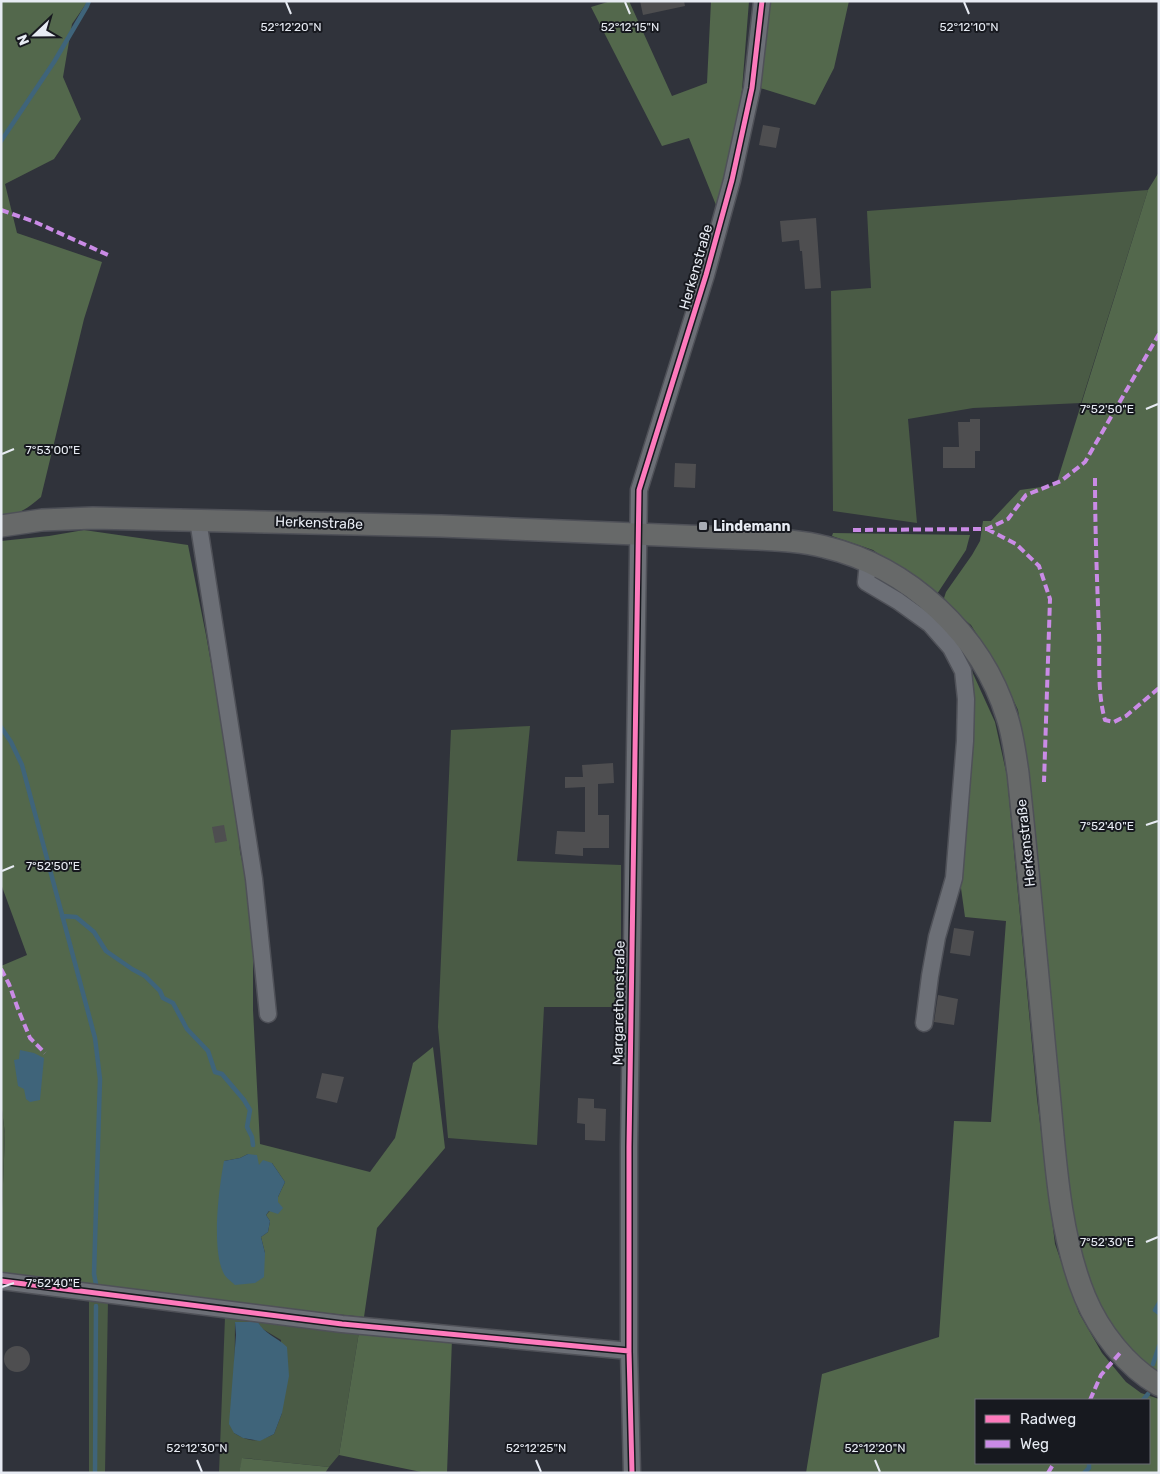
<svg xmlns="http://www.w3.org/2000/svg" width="1160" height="1474" font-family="Rubik,sans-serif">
	<rect width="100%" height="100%" fill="#30333b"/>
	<path fill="#4a5b45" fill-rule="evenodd" d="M 1148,190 L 1081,403 L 973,408 L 908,419 L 917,523 L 833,511 L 831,291 L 871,288 L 867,211 Z
		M 530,726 L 517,861 L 621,865 L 621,1007 L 544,1007 L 537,1145 L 448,1138 L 438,1027 L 451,730 Z
		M 1,1102 L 5,1134 L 1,1234 Z
		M 108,1300 L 105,1473 L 89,1473 L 89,1301 Z
		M 225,1317 L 359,1332 L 339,1455 L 329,1467 L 243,1458 L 239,1473 L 219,1473 ZM 258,1322 L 261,1328 L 281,1340 L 282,1413 L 274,1434 C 258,1442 251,1443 234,1433 L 235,1323 Z"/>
	<path fill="#53684c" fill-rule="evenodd" d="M 1,1 L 88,1 L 72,24 L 63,77 L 81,119 L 54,159 L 5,184 L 17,233 L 102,262 L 84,319 L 41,497 C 27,509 20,514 1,516 Z
		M 611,1 L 629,1 L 672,96 L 707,83 L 711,1 L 749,1 L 742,90 L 733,145 L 718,210 L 689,138 L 662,146 L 591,7 Z
		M 768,1 L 849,1 L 834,68 L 815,105 L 760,88 Z
		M 1159,172 L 1159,1378 L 1141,1365 L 1095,1302 L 1077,1258 L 1065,1185 L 1027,771 L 1018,710 L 1000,672 L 971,625 L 946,605 L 944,598 L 946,592 L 972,555 L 980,541 L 983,521 L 991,521 L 1020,490 L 1056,485 L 1148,190 Z
		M 84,530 L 188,545 L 206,635 L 236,803 L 240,852 L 253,909 L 253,1010 L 260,1144 L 370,1172 L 395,1138 L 413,1063 L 433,1047 L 445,1148 L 377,1228 L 364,1317 L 1,1278 L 1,1234 L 5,1134 L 1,1102 L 1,966 L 27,955 L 1,884 L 1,541 L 49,536 ZM 248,1154 L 259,1166 L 272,1163 L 285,1182 L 278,1197 L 278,1202 L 266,1215 L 270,1221 L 268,1232 L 261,1237 L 265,1253 L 224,1274 L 224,1161 L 240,1158 Z
		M 833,533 L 970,535 L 966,550 L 937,594 L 930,593 L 873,550 L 832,536 Z
		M 970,667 L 995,722 L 1007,776 L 1037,1099 L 1055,1244 L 1079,1313 L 1102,1353 L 1126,1382 L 1141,1393 L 1159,1399 L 1159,1473 L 806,1473 L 822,1374 L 939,1337 L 954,1121 L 991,1122 L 1006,921 L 965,917 L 960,881 ZM 976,1400 L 1149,1400 L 1149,1463 L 976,1463 Z
		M 359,1332 L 452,1339 L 447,1473 L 426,1473 L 339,1455 Z
		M 242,1458 L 329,1467 L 325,1473 L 239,1473 Z"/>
	<path fill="#3f647a" d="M 20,1050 L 34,1053 L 44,1058 L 40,1100 L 30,1102 L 26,1099 L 24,1089 L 18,1086 L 14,1060 L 19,1059 Z
		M 248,1154 L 257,1155 L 259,1165 L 263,1160 L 272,1163 L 285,1182 L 278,1197 L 278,1202 L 283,1208 L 278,1214 L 269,1211 L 266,1215 L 270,1221 L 268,1232 L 261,1237 L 265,1253 L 264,1277 L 255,1283 L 235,1285 C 231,1281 226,1278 224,1274 C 211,1250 219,1187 224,1161 L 240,1158 Z
		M 235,1322 L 258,1322 C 263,1333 278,1338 287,1347 L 289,1376 L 282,1413 L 274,1434 L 260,1441 L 243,1438 L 234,1433 L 229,1424 L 236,1335 Z"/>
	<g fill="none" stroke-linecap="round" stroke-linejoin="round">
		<path stroke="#3f647a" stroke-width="4.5" d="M 1,141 L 54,62 L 87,6 L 89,1
			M 1,727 L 11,742 L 22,765 L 95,1038 L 100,1079 L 94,1274 L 96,1284
			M 62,916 L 76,917 L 94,932 L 106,951 L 132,969 L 145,976 L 160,991 L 163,998 L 173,1003 L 187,1029 L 208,1051 L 215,1072 L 222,1074 L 244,1100 L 250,1110 L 247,1127 L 252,1137 L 253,1145
			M 1159,1303 L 1155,1310 L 1159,1313
			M 1153,1364 L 1159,1346
			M 1143,1400 L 1148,1394
			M 95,1473 L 96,1306
			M 1084,1473 L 1089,1468 L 1089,1463"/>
	</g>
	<path fill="#4e4e50" d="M 640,1 L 684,1 L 685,6 L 643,15 Z
		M 763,125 L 780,128 L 776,148 L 759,145 Z
		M 816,218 L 821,288 L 805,289 L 802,251 L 800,251 L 799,240 L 782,242 L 780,221 Z
		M 970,419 L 980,419 L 980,451 L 975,451 L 975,468 L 943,468 L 943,447 L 959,447 L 958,422 L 970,422 Z
		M 675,463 L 696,464 L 695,488 L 674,487 Z
		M 613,763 L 614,783 L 598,784 L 598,815 L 609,815 L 609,848 L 583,848 L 583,856 L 555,854 L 557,831 L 585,832 L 585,787 L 565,788 L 565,777 L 583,777 L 582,765 Z
		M 224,825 L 227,841 L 215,843 L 212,827 Z
		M 954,928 L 974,931 L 970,956 L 950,953 Z
		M 938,995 L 958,999 L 954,1025 L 934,1022 Z
		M 322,1073 L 344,1077 L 337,1103 L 316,1098 Z
		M 578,1098 L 594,1099 L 594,1108 L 606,1109 L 605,1141 L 585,1140 L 585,1124 L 577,1123 Z
		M4 1359a13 13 0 1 1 26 0a13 13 0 1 1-26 0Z"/>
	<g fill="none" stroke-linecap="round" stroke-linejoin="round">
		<defs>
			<path id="minor" d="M 198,520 L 254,879 L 268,1014
				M 868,562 L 866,582 L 898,601 L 930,624 L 951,648 L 963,671 L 966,699 L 965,741 L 954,878 L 937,937 L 930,976 L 924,1023
				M 1,1281 L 342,1324 L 629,1351
				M 632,1473 L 629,1351 L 629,1147 L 639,490 L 706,275 L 732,180 L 752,88 L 762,1"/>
			<path id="major" d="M 1,526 L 42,520 L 93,518 L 441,526 L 757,539 C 779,540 803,541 825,547 C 909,567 982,635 1007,717 C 1013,735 1015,754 1018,773 C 1029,876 1038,979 1048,1082 C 1055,1151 1058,1232 1085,1297 C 1099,1331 1127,1367 1159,1385"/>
		</defs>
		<use href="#minor" stroke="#4f5158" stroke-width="19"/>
		<use href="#major" stroke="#4f5158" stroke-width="24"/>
		<use href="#minor" stroke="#6c6f76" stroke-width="16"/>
		<use href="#major" stroke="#676969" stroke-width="21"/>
		<path stroke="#ca8be6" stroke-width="4" stroke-dasharray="8 4" stroke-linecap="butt" d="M 1,210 L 35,222 L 108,255
			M 1095,478 C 1095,529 1097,581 1099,632 C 1100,660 1097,692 1105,720 L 1114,722 L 1126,716 L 1159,688
			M 987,529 L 1016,544 L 1039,566 L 1050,599 L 1044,782
			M 853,530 L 987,529 L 1008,519 L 1026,495 L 1061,481 L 1085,462 L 1159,334
			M 1,969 L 9,984 L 18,1009 L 30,1038 L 45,1053
			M 1090,1400 L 1101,1375 L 1120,1353
			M 1048,1473 L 1054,1463"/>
		<defs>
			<path id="cycleway" d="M 1,1281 L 342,1324 L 629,1351
				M 632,1473 L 629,1351 L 629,1147 L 639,490 L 706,275 L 732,180 L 752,88 L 762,1"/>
		</defs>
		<use href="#cycleway" stroke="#17191f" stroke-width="8"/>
		<use href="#cycleway" stroke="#fd7abc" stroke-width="5"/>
	</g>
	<path fill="none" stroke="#e7ebf3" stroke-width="2" d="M 286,2 L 291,14M 625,2 L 630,14M 964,2 L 969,14M 1146,409 L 1158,404M 2,454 L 14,449M 1146,825 L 1158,821M 2,871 L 14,866M 1146,1242 L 1158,1237M 2,1287 L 14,1283M 197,1460 L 202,1472M 536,1460 L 541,1472M 875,1460 L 880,1472"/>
	<rect fill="#a7abb3" stroke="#17191f" stroke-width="2" x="698" y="521" width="10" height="10" rx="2.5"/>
	<g text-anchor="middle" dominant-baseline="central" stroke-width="4" stroke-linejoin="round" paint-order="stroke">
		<g font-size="14" fill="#e7ebf3" stroke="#17191f">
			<text transform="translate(696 267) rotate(-74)">Herkenstraße</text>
			<text transform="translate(319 523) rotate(2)">Herkenstraße</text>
			<text transform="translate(1026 843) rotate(-96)">Herkenstraße</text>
			<text transform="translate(619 1003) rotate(-89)">Margarethenstraße</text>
		</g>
		<g font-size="14" font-weight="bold" fill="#e7ebf3" stroke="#17191f" text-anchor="start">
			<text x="713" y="526">Lindemann</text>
		</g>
	</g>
	<g font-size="12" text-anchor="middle" fill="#e7ebf3" stroke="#17191f" stroke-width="4" stroke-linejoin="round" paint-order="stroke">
		<text x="291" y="31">52°12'20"N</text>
		<text x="630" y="31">52°12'15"N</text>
		<text x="969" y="31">52°12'10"N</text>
		<text x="1107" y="413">7°52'50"E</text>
		<text x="53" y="454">7°53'00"E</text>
		<text x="1107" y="830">7°52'40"E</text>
		<text x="53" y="870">7°52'50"E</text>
		<text x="1107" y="1246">7°52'30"E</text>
		<text x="53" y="1287">7°52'40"E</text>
		<text x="197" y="1452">52°12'30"N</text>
		<text x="536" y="1452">52°12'25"N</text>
		<text x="875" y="1452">52°12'20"N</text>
	</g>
	<rect width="1160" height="1474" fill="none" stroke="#e7ebf3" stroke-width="5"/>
	<rect x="975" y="1399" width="175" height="65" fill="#17191f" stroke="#6a6d74"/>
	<rect x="985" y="1415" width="25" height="8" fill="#fd7abc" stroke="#6a6d74"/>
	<text x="1020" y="1424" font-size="15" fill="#e7ebf3">Radweg</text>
	<rect x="985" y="1440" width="25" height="8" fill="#ca8be6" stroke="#6a6d74"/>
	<text x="1020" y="1449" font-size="15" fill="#e7ebf3">Weg</text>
	<g transform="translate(35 35) rotate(248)" stroke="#17191f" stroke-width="4" paint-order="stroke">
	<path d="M0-4L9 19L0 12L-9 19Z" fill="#e7ebf3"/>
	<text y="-8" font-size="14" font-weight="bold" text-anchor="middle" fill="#e7ebf3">N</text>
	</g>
</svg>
